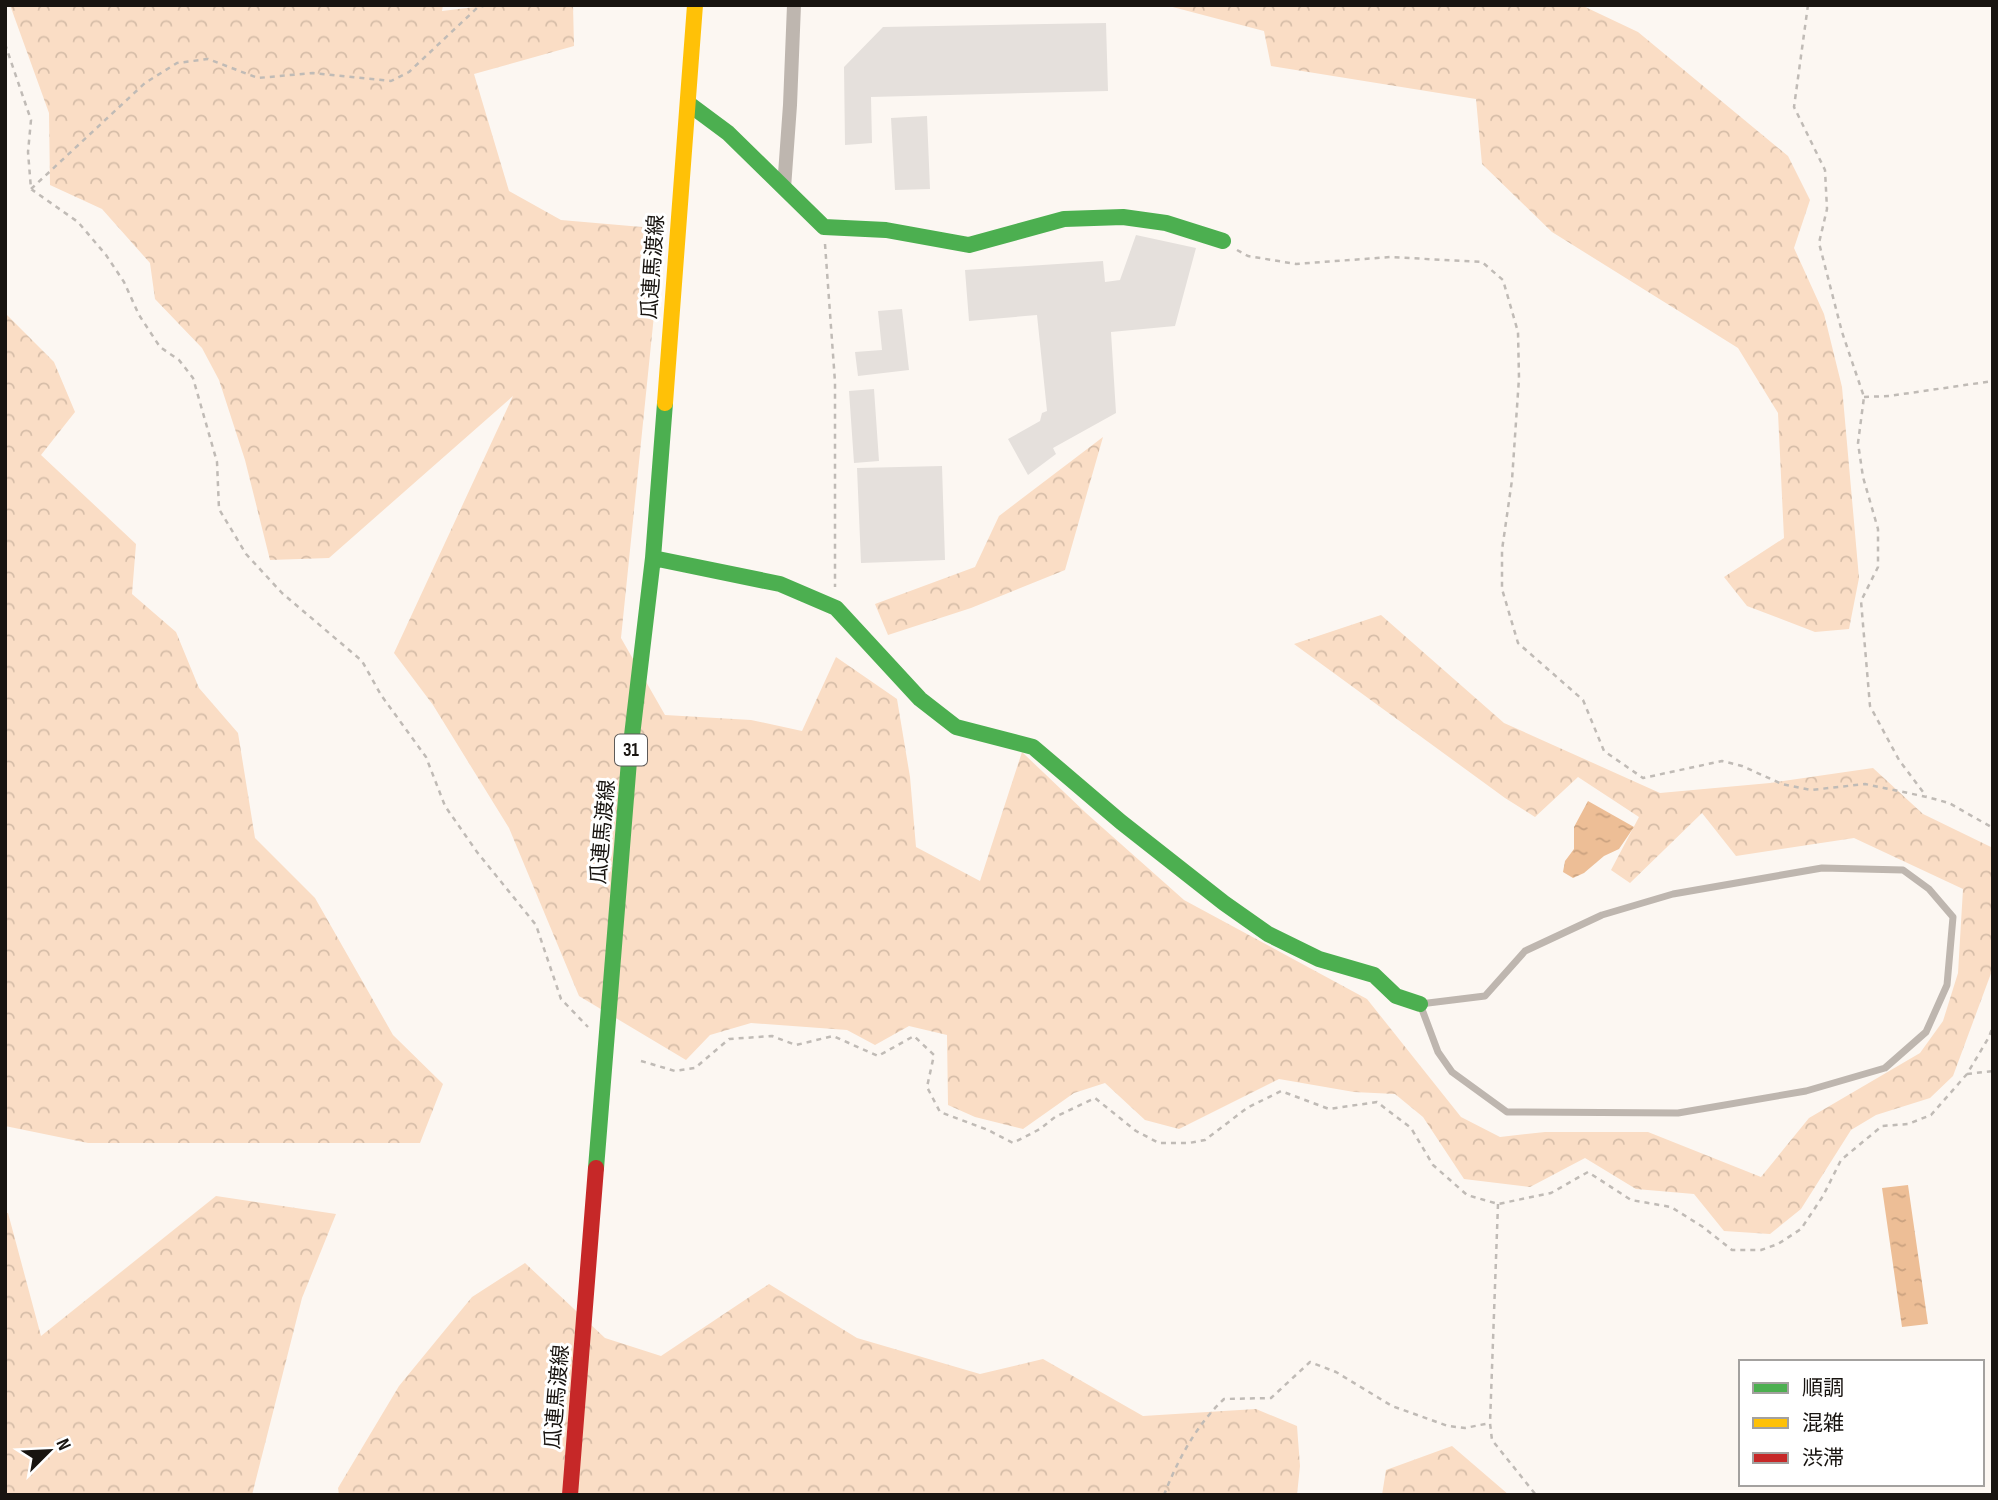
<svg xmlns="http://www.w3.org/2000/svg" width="1998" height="1500" font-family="'Sofia Sans Condensed','Noto Sans JP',sans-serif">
	<defs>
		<pattern id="forest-crowns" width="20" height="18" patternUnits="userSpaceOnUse" patternTransform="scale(1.75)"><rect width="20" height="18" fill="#faddc5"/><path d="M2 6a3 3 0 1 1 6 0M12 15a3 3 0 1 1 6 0" fill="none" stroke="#d6bda8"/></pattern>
		<pattern id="water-ripples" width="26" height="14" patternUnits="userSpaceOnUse" patternTransform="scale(1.75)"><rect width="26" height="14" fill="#edbe96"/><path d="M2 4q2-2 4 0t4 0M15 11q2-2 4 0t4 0" fill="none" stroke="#caa280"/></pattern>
	</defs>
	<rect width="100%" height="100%" fill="#fcf7f2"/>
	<path fill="url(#forest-crowns)" d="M 10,5 L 443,5 L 442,11 L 492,5 L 573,5 L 574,46 L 474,74 L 509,191 L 561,220 L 642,227 L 658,276 L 621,638 L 665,715 L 751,720 L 802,731 L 836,657 L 897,699 L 910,777 L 916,847 L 980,881 L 1022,752 L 1086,813 L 1184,900 L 1367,999 L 1461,1117 L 1500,1137 L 1545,1132 L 1648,1132 L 1761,1177 L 1809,1118 L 1920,1053 L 1943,1021 L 1958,973 L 1963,889 L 1854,838 L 1736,856 L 1702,813 L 1630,883 L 1611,870 L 1639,817 L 1578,777 L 1535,817 L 1505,798 L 1294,644 L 1381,615 L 1504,723 L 1660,793 L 1770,783 L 1873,768 L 1923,814 L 1993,848 L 1993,968 L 1953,1076 L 1930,1098 L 1876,1115 L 1851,1130 L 1801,1209 L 1770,1234 L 1724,1231 L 1694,1194 L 1636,1189 L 1585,1158 L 1530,1187 L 1464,1179 L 1423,1117 L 1395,1094 L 1354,1092 L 1279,1079 L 1179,1129 L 1145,1120 L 1105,1083 L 1074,1093 L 1023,1129 L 975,1117 L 948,1105 L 947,1035 L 909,1026 L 875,1045 L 847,1030 L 751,1023 L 710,1035 L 686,1060 L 579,996 L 509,828 L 433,705 L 394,653 L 513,396 L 329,558 L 270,560 L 245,460 L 219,380 L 202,348 L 155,299 L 150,263 L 102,209 L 50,185 L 49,113 Z
		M 1165,5 L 1581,5 L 1638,32 L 1788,156 L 1810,200 L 1794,248 L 1824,314 L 1842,387 L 1859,578 L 1849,629 L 1815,632 L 1747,606 L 1724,577 L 1784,538 L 1778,413 L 1738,348 L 1552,232 L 1482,164 L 1476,99 L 1271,66 L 1264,31 Z
		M 5,313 L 54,362 L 75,412 L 41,455 L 136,544 L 132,594 L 176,632 L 199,688 L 238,733 L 255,838 L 315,898 L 393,1035 L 443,1084 L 420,1143 L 88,1143 L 5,1126 Z
		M 1103,437 L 1065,570 L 971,608 L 888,635 L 875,604 L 975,567 L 999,516 Z
		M 216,1196 L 336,1214 L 302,1298 L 252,1495 L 5,1495 L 5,1213 L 8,1213 L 41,1336 Z
		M 525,1263 L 605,1338 L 661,1356 L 769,1284 L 857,1338 L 980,1374 L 1043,1359 L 1143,1416 L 1256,1409 L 1297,1426 L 1300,1466 L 1297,1495 L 339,1495 L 338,1488 L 399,1386 L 472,1297 Z
		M 1452,1446 L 1509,1495 L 1382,1495 L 1386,1470 Z"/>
	<path fill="url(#water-ripples)" d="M 1588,801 L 1634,827 L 1619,849 L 1604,856 L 1584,873 L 1573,878 L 1563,872 L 1565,861 L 1574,849 L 1574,827 Z
		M 1908,1185 L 1928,1324 L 1902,1327 L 1882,1188 Z"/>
	<path fill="#e5e0dc" d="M 1106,23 L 1108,91 L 871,97 L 872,143 L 845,145 L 844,67 L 883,27 Z
		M 927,116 L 930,189 L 895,190 L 891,118 Z
		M 1136,235 L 1196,248 L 1175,326 L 1111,332 L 1116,413 L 1053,448 L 1056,454 L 1028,475 L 1008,439 L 1040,421 L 1042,413 L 1047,411 L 1037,315 L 969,321 L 965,270 L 1103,261 L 1105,282 L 1120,280 Z
		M 902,309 L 909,370 L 858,376 L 855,352 L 882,350 L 878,311 Z
		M 874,389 L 879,461 L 854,463 L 849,391 Z
		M 942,466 L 945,560 L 861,563 L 857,468 Z"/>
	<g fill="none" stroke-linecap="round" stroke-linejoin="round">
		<path stroke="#c0bbb6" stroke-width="2.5" stroke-dasharray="5 5" stroke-linecap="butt" d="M 1808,5 L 1794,107 L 1825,170 L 1827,209 L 1819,243 L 1842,332 L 1864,397 L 1858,443 L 1863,477 L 1878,529 L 1878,567 L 1861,601 L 1870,706 L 1899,760 L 1926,796
			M 5,44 L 31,120 L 28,152 L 31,189
			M 31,189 L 78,222 L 106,255 L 124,282 L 139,315 L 160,347 L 179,360 L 193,378 L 217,462 L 219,509 L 246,554 L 282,593 L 362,661 L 381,695 L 426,757 L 445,806 L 477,852 L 536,925 L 561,999 L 588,1027
			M 31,189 L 145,83 L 177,63 L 208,59 L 258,78 L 313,73 L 391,81 L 409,72 L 477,8 L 486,5
			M 825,244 L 835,382 L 835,587
			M 1237,250 L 1248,256 L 1296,264 L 1390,257 L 1482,262 L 1503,280 L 1518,332 L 1519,378 L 1512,480 L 1502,550 L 1502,589 L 1518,643 L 1583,700 L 1604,751 L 1643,778 L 1722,761 L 1742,766 L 1782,784 L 1811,790 L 1865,784 L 1927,797 L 1949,803 L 1993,828
			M 1864,397 L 1889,396 L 1993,381
			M 641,1061 L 675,1071 L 695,1068 L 729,1039 L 772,1036 L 796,1045 L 833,1036 L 878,1056 L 914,1036 L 934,1055 L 927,1087 L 940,1112 L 988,1130 L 1013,1143 L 1040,1129 L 1055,1117 L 1095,1098 L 1136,1131 L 1159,1143 L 1189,1143 L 1205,1140 L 1247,1108 L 1281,1091 L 1329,1109 L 1377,1102 L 1411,1128 L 1433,1165 L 1467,1195 L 1498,1204 L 1551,1193 L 1588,1172 L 1631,1200 L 1671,1207 L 1703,1227 L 1732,1250 L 1761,1250 L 1778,1244 L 1801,1229 L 1823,1196 L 1841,1160 L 1882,1126 L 1908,1124 L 1931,1115 L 1967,1074 L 1989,1037 L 1993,1026
			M 1967,1074 L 1993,1071
			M 1498,1204 L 1490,1423 L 1492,1440 L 1536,1495
			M 1164,1495 C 1177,1461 1197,1424 1224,1399 L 1271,1398 L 1310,1362 L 1336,1372 L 1392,1406 L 1448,1426 L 1465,1428 L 1490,1423"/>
		<path stroke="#beb6af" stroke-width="7" d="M 1822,868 L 1903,870 L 1929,889 L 1953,917 L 1947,985 L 1926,1032 L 1885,1068 L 1806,1091 L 1678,1113 L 1507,1112 L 1452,1072 L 1438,1052 L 1420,1004 L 1485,996 L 1525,951 L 1602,915 L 1673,894 Z"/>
		<path stroke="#beb6af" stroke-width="14" d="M 784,188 L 790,105 L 794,5"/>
		<path stroke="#4caf50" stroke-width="16" d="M 689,104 L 728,133 L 824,227 L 886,230 L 969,245 L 1064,219 L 1123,217 L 1166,223 L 1223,241
			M 653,558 L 780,584 L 836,608 L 920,699 L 956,727 L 1033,747 L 1121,822 L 1224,903 L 1268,934 L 1319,959 L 1374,975 L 1396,996 L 1420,1004
			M 596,1168 L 629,761 L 653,558 L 665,403"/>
		<path stroke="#ffc107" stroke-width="16" d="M 665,403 L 695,5"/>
		<path stroke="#c62828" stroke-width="16" d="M 570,1495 L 596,1168"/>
	</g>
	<g text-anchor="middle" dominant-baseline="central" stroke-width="6" stroke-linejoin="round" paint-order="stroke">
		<rect fill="#fff" stroke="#5d5a58" stroke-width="2" x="615" y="734.5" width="32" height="31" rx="5"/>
		<g font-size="19" font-weight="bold" fill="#181410">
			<text x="631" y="750">31</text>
		</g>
		<g font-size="21" fill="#181410" stroke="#fff">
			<text transform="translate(653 267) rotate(-86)">瓜連馬渡線</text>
			<text transform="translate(603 832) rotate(-85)">瓜連馬渡線</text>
			<text transform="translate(557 1397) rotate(-85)">瓜連馬渡線</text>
		</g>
	</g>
	<rect width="1998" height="1500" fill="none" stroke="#181410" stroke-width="14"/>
	<rect x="1739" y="1360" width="245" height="126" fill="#ffffff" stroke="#a3a19f" stroke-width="2"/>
	<rect x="1753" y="1383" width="35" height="10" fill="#4caf50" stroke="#a3a19f" stroke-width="2"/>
	<text x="1802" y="1395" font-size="21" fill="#181410">順調</text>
	<rect x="1753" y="1418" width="35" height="10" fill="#ffc107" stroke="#a3a19f" stroke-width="2"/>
	<text x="1802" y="1430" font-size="21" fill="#181410">混雑</text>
	<rect x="1753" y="1453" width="35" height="10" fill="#c62828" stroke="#a3a19f" stroke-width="2"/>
	<text x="1802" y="1465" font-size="21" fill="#181410">渋滞</text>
	<g transform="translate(49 1451) rotate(66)" stroke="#ffffff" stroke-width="5" paint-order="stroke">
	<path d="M0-5L12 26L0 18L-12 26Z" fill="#181410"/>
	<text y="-10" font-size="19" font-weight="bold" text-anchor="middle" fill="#181410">N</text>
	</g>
</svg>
